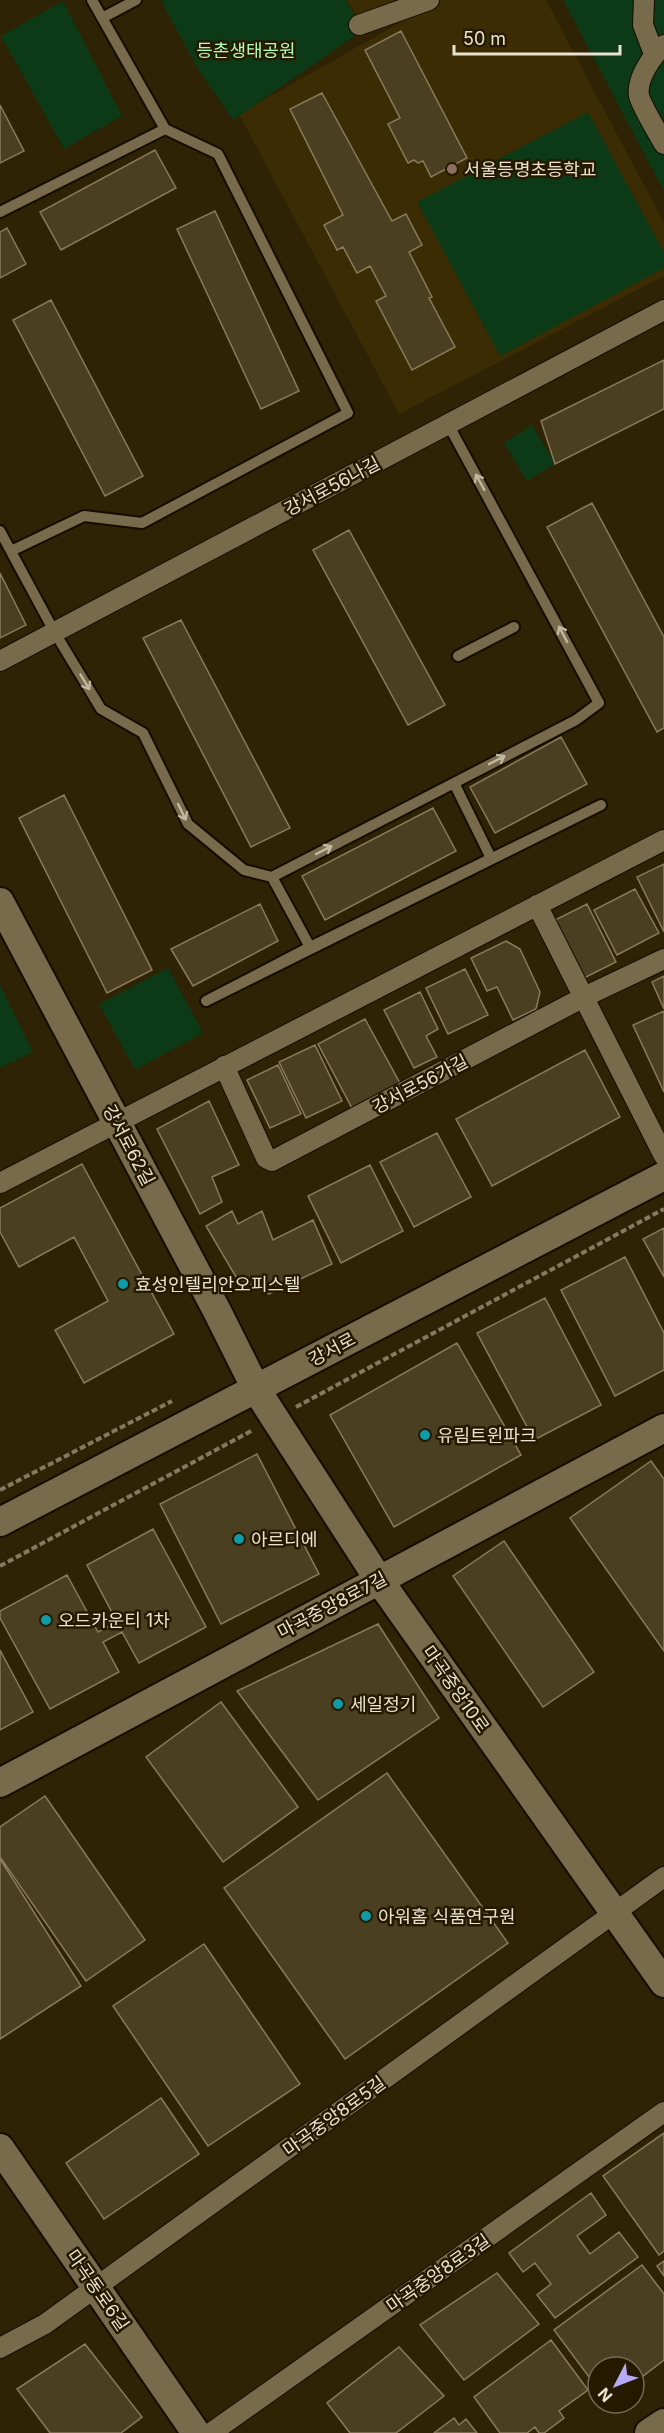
<svg xmlns="http://www.w3.org/2000/svg" width="664" height="2433" font-family="Inter,'Noto Sans KR',sans-serif">
	<rect width="100%" height="100%" fill="#2f2305"/>
	<path fill="#3b2c04" d="M 347,0 L 400,0 L 358,19 Z
		M 440,0 L 546,0 L 664,223 L 664,276 L 399,414 L 239,114 Z"/>
	<path fill="#0c3a16" d="M 164,0 L 346,0 L 362,31 L 233,120 L 198,69 L 161,1 Z
		M 563,0 L 664,0 L 664,191 Z
		M 63,1 L 122,116 L 64,149 L 1,36 Z
		M 588,112 L 664,253 L 664,268 L 500,356 L 417,202 Z
		M 532,425 L 555,464 L 527,481 L 504,443 Z
		M 168,968 L 203,1033 L 135,1070 L 99,1004 Z
		M 0,985 L 33,1052 L 0,1068 Z"/>
	<path fill="#4b3f21" stroke="#897b5c" stroke-width="1.5" d="M 401,31 L 467,158 L 431,177 L 423,161 L 418,163 L 414,160 L 408,163 L 388,124 L 400,118 L 365,50 Z
		M 322,93 L 392,221 L 406,214 L 422,245 L 409,252 L 432,297 L 429,298 L 455,347 L 412,370 L 376,301 L 386,296 L 370,266 L 357,273 L 343,247 L 337,250 L 324,225 L 343,215 L 290,109 Z
		M 0,105 L 24,151 L 0,163 Z
		M 155,150 L 176,188 L 61,250 L 40,212 Z
		M 215,211 L 299,391 L 261,409 L 177,229 Z
		M 7,228 L 26,264 L 0,278 L 0,232 Z
		M 51,300 L 143,476 L 105,496 L 13,320 Z
		M 664,360 L 664,409 L 555,464 L 541,421 Z
		M 592,503 L 664,637 L 664,728 L 657,732 L 547,527 Z
		M 349,530 L 445,705 L 408,725 L 313,550 Z
		M 0,573 L 26,625 L 0,638 Z
		M 181,620 L 290,828 L 251,847 L 143,638 Z
		M 561,737 L 587,784 L 495,833 L 470,787 Z
		M 64,795 L 152,970 L 107,993 L 19,818 Z
		M 433,808 L 456,851 L 325,920 L 302,876 Z
		M 664,864 L 664,932 L 637,877 Z
		M 635,889 L 659,933 L 617,955 L 594,910 Z
		M 260,904 L 278,941 L 193,986 L 171,949 Z
		M 587,904 L 616,962 L 580,980 L 551,922 Z
		M 506,941 L 520,949 L 540,992 L 536,1009 L 513,1020 L 497,987 L 487,991 L 471,958 Z
		M 465,969 L 488,1015 L 448,1034 L 426,988 Z
		M 664,976 L 664,1009 L 652,982 Z
		M 420,992 L 438,1029 L 426,1036 L 437,1057 L 414,1068 L 384,1010 Z
		M 664,1011 L 664,1092 L 633,1025 Z
		M 365,1019 L 401,1085 L 353,1110 L 318,1044 Z
		M 315,1045 L 342,1101 L 306,1118 L 279,1062 Z
		M 585,1050 L 620,1117 L 492,1186 L 456,1119 Z
		M 278,1065 L 301,1114 L 270,1128 L 247,1080 Z
		M 209,1101 L 239,1165 L 212,1177 L 222,1202 L 200,1214 L 157,1129 Z
		M 437,1133 L 471,1197 L 414,1227 L 380,1162 Z
		M 82,1164 L 174,1334 L 84,1383 L 55,1330 L 108,1301 L 74,1237 L 19,1267 L 0,1232 L 0,1208 Z
		M 370,1165 L 403,1231 L 341,1263 L 308,1196 Z
		M 232,1211 L 238,1224 L 262,1211 L 273,1240 L 313,1220 L 332,1264 L 269,1294 L 236,1277 L 206,1226 Z
		M 664,1228 L 664,1277 L 643,1239 Z
		M 625,1257 L 664,1333 L 664,1370 L 615,1396 L 561,1290 Z
		M 545,1298 L 601,1405 L 534,1440 L 477,1333 Z
		M 457,1343 L 521,1455 L 394,1527 L 330,1415 Z
		M 257,1454 L 319,1574 L 221,1624 L 160,1504 Z
		M 651,1461 L 664,1479 L 664,1651 L 570,1518 Z
		M 153,1529 L 206,1627 L 139,1663 L 122,1632 L 103,1642 L 119,1672 L 50,1709 L 0,1618 L 0,1611 L 67,1575 L 98,1632 L 117,1622 L 87,1565 Z
		M 504,1541 L 594,1672 L 543,1707 L 453,1576 Z
		M 378,1624 L 439,1718 L 318,1800 L 237,1691 Z
		M 0,1650 L 33,1712 L 0,1730 Z
		M 221,1702 L 298,1807 L 223,1862 L 146,1757 Z
		M 387,1773 L 508,1943 L 345,2059 L 224,1888 Z
		M 45,1796 L 145,1940 L 86,1981 L 0,1857 L 0,1827 Z
		M 0,1859 L 81,1986 L 0,2039 Z
		M 204,1944 L 300,2084 L 208,2146 L 113,2006 Z
		M 161,2098 L 199,2154 L 104,2219 L 66,2163 Z
		M 664,2133 L 664,2251 L 659,2255 L 603,2176 Z
		M 591,2193 L 606,2215 L 577,2236 L 590,2254 L 619,2232 L 638,2257 L 555,2318 L 537,2295 L 551,2284 L 535,2263 L 523,2272 L 509,2253 Z
		M 664,2261 L 664,2276 L 657,2266 Z
		M 642,2265 L 664,2294 L 664,2360 L 634,2383 L 634,2367 L 598,2367 L 598,2389 L 554,2330 Z
		M 497,2273 L 539,2324 L 464,2380 L 420,2325 Z
		M 551,2340 L 588,2390 L 559,2411 L 564,2418 L 544,2433 L 539,2433 L 535,2427 L 527,2433 L 500,2433 L 474,2397 Z
		M 85,2344 L 142,2417 L 121,2433 L 50,2433 L 17,2389 Z
		M 399,2347 L 444,2396 L 396,2433 L 350,2433 L 327,2403 Z
		M 454,2418 L 459,2425 L 466,2419 L 477,2433 L 434,2433 Z"/>
	<g fill="none" stroke-linecap="round" stroke-linejoin="round">
		<defs>
			<path id="lane" d="M 92,0 L 165,129
				M 102,18 L 136,0
				M 0,212 L 165,129 L 218,154 L 348,413 L 142,523 L 84,516 L 11,551
				M 0,531 L 55,633 L 101,709 L 143,733 L 188,824 L 244,870 L 272,877 L 576,720 L 599,703 L 448,424
				M 458,656 L 514,627
				M 454,783 L 491,858
				M 272,877 L 310,947 L 206,1001 L 601,805 L 310,947"/>
			<path id="street" d="M 644,0 L 643,25 L 654,54
				M 359,25 L 429,0
				M 664,45 C 652,56 636,79 639,96 C 642,107 658,133 664,144
				M 0,661 L 664,310
				M 537,905 L 664,1156
				M 224,1066 L 266,1158 L 272,1161 L 584,997 L 664,959
				M 0,1183 L 664,840
				M 0,2348 L 45,2324 L 664,1877
				M 211,2433 L 664,2112"/>
			<path id="secondary" d="M 0,902 L 217,1311 L 256,1389 L 379,1580 L 664,1983
				M 0,1522 L 664,1176
				M 0,1783 L 664,1428
				M 0,2148 L 196,2433
				M 649,2433 L 664,2423"/>
		</defs>
		<use href="#lane" stroke="#150d00" stroke-width="14"/>
		<use href="#street" stroke="#150d00" stroke-width="22"/>
		<use href="#secondary" stroke="#150d00" stroke-width="32"/>
		<path stroke="#837a61" stroke-width="4" stroke-dasharray="6 3" stroke-linecap="butt" d="M 296,1407 L 664,1209
			M 0,1490 L 172,1401
			M 0,1566 L 253,1430"/>
		<use href="#lane" stroke="#786b4c" stroke-width="10"/>
		<use href="#street" stroke="#786b4c" stroke-width="20"/>
		<use href="#secondary" stroke="#786b4c" stroke-width="28"/>
	</g>
	<defs><path id="oneway-shaft" d="M-6 0H5M1.5-3L5.5 0L1.5 3" fill="none" stroke-width="1.6" stroke-linecap="round" stroke-linejoin="round" transform="scale(1.5)"/></defs>
	<g stroke="#c1b8a2">
		<use href="#oneway-shaft" transform="translate(480 482) rotate(-119)"/>
		<use href="#oneway-shaft" transform="translate(563 634) rotate(-118)"/>
		<use href="#oneway-shaft" transform="translate(85 682) rotate(59)"/>
		<use href="#oneway-shaft" transform="translate(497 760) rotate(-27)"/>
		<use href="#oneway-shaft" transform="translate(182 812) rotate(64)"/>
		<use href="#oneway-shaft" transform="translate(324 850) rotate(-27)"/>
	</g>
	<circle fill="#8d6e63" stroke="#251a00" stroke-width="2" cx="452" cy="169" r="6"/>
	<g fill="#0f9aa8" stroke="#251a00" stroke-width="2">
		<circle cx="123" cy="1284" r="6"/>
		<circle cx="425" cy="1435" r="6"/>
		<circle cx="239" cy="1539" r="6"/>
		<circle cx="46" cy="1620" r="6"/>
		<circle cx="338" cy="1704" r="6"/>
		<circle cx="366" cy="1916" r="6"/>
	</g>
	<g text-anchor="middle" dominant-baseline="central" stroke-width="5" stroke-linejoin="round" paint-order="stroke">
		<g font-size="18" fill="#acfbb4" stroke="#251a00">
			<text x="246" y="50">등촌생태공원</text>
		</g>
		<g font-size="18" fill="#e9e2d1" stroke="#251a00" text-anchor="start">
			<text x="464" y="169">서울등명초등학교</text>
			<text x="135" y="1284">효성인텔리안오피스텔</text>
			<text x="437" y="1435">유림트윈파크</text>
			<text x="251" y="1539">아르디에</text>
			<text x="58" y="1620">오드카운티 1차</text>
			<text x="350" y="1704">세일정기</text>
			<text x="378" y="1916">아워홈 식품연구원</text>
		</g>
		<g font-size="18" fill="#e9e2d1" stroke="#251a00">
			<text transform="translate(332 486) rotate(-28)">강서로56나길</text>
			<text transform="translate(420 1084) rotate(-28)">강서로56가길</text>
			<text transform="translate(129 1145) rotate(62)">강서로62길</text>
			<text transform="translate(332 1349) rotate(-28)">강서로</text>
			<text transform="translate(332 1605) rotate(-28)">마곡중앙8로7길</text>
			<text transform="translate(456 1689) rotate(55)">마곡중앙10로</text>
			<text transform="translate(334 2116) rotate(-36)">마곡중앙8로5길</text>
			<text transform="translate(438 2273) rotate(-35)">마곡중앙8로3길</text>
			<text transform="translate(98 2290) rotate(55)">마곡동로6길</text>
		</g>
	</g>
	<g transform="translate(616 2385) rotate(228)"><circle r="28" fill="#251a00" stroke="#736a54" stroke-width="1.5"/>
	<path d="M0-4.5L10 22L0 15L-10 22Z" fill="#b7abf7"/>
	<text y="-9" font-size="16" font-weight="bold" text-anchor="middle" fill="#e9e2d1">N</text>
	</g>
	<path d="M454 45v9h166v-9" fill="none" stroke="#e9e2d1" stroke-width="3"/>
	<text x="463" y="45" font-size="18" fill="#e9e2d1" stroke="#251a00" stroke-width="4.5" paint-order="stroke">50 m</text>
</svg>
